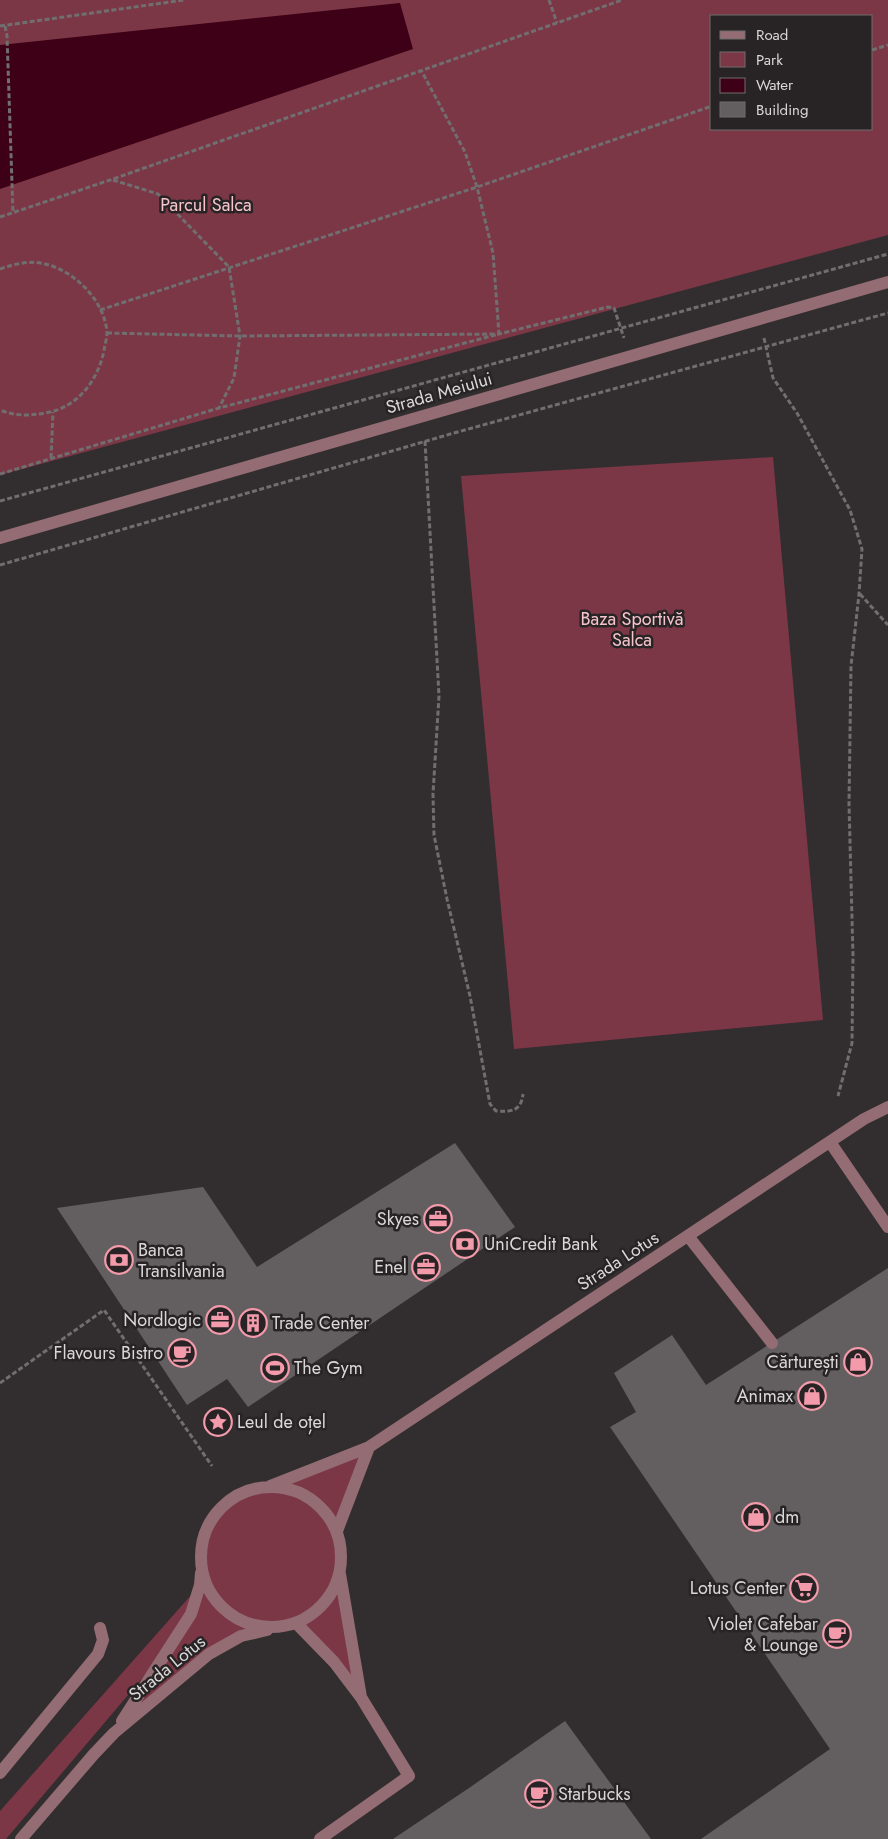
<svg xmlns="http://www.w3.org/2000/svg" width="888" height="1839" font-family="Jost,sans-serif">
	<rect width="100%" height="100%" fill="#322e2f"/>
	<path fill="#7c3747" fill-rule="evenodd" d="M 0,0 L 888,0 L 888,235 L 0,475 ZM 712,16 L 872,16 L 872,129 L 712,129 Z
		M 773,457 L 823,1020 L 514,1049 L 461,476 Z
		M 369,1447 L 337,1531 L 342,1553 L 340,1574 L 362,1699 L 296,1623 L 241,1636 L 114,1733 L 172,1643 L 6,1839 L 0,1839 L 0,1811 L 200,1585 C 201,1575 199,1564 200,1554 C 204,1514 232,1490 270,1486 Z"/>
	<path fill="#3e0016" d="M 400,3 L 413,49 L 0,189 L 0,45 Z"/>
	<path fill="#635f60" d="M 455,1143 L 515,1227 L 248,1407 L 227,1379 L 187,1405 L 57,1208 L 203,1187 L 257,1267 Z
		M 888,1268 L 888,1839 L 701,1839 L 830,1749 L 610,1427 L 636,1412 L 614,1373 L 672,1335 L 706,1385 Z
		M 565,1721 L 651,1839 L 393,1839 L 469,1788 Z"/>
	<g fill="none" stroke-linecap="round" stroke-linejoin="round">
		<path stroke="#716e6f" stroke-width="3" stroke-dasharray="5 2.5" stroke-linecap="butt" d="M 549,0 L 557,23
			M 0,26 L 184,0
			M 5,26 L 7,36 L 13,213
			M 872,50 L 888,45
			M 113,180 L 158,194 L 229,267 L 240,336 L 234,378 L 219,408
			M 0,217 L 113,179 L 622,0
			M 0,269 C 14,264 30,260 45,264 C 75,271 105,301 107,333 C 107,337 106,341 105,344 C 101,377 79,408 45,413 C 30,416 14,416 0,410
			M 100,310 L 477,187 L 712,106
			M 107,333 L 240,336 L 499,334 L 608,307 L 614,308 L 624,338
			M 764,338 L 773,378 L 797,413 L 850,510 L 862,549 L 859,594 L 851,666 L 849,804 L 853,956 L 852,1043 L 838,1096
			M 425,441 L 439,696 L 433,794 L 434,835 L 447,899 L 470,996 L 490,1104 L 496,1111 C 512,1112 521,1111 523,1094
			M 51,458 L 53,412
			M 0,474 L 219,408 L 499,334 L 493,253 L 477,187 L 465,152 L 421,70
			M 0,501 L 888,254
			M 0,565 L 454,433 L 888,313
			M 860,594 L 888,625
			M 0,1383 L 104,1310 L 212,1466"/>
		<path stroke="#946c73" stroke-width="12" d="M 0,538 L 888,282
			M 830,1142 L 888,1227
			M 688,1236 L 772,1343
			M 270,1486 L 369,1447 L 864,1119 L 888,1107
			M201 1557a70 70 0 1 1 140 0a70 70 0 1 1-140 0Z
			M 337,1531 L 369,1447
			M 340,1574 L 361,1697
			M 296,1623 L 334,1662 L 362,1699 L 409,1776 L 320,1839
			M 122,1721 L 191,1614 L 200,1585 L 201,1573
			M 0,1773 L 98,1654 L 103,1640 L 100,1628
			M 21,1839 L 94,1754 L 114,1733 L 209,1654 L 241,1636 L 267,1630"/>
	</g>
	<defs>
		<symbol id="office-ring" viewBox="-11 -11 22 22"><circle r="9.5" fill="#282425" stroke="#f39aab" stroke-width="1.5"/><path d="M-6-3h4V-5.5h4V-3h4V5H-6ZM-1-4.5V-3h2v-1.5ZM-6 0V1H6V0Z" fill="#f39aab"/></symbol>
		<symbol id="bank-ring" viewBox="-11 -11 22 22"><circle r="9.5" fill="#282425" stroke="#f39aab" stroke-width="1.5"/><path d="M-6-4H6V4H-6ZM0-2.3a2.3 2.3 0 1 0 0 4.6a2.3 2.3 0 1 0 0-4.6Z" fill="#f39aab"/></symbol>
		<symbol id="building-ring" viewBox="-11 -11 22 22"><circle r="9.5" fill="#282425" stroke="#f39aab" stroke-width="1.5"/><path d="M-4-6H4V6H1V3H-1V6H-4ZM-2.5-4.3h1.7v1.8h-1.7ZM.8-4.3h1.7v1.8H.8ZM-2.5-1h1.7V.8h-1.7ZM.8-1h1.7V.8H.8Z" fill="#f39aab"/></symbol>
		<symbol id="cafe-ring" viewBox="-11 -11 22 22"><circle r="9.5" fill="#282425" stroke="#f39aab" stroke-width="1.5"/><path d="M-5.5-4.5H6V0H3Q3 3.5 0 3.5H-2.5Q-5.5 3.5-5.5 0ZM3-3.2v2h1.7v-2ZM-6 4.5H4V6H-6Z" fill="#f39aab"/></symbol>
		<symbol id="shop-ring" viewBox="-11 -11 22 22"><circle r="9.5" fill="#282425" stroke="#f39aab" stroke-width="1.5"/><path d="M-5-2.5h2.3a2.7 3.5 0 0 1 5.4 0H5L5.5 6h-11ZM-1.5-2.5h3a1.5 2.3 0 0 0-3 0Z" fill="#f39aab"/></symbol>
		<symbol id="stadium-ring" viewBox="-11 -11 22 22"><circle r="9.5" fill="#282425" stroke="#f39aab" stroke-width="1.5"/><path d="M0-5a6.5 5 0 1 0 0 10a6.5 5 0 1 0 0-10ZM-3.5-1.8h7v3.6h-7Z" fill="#f39aab"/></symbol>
		<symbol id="sight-ring" viewBox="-11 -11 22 22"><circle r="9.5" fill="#282425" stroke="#f39aab" stroke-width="1.5"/><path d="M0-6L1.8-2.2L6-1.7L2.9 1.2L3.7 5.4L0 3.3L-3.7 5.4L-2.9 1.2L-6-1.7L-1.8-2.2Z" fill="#f39aab"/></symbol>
		<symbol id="supermarket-ring" viewBox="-11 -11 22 22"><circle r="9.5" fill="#282425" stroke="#f39aab" stroke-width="1.5"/><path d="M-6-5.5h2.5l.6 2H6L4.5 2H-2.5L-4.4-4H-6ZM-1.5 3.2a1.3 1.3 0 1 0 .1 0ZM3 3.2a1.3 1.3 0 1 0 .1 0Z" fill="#f39aab"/></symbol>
	</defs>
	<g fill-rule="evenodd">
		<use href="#office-ring" x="422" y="1203" width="32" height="32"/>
		<use href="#bank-ring" x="449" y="1228" width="32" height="32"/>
		<use href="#bank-ring" x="103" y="1244" width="32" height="32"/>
		<use href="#office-ring" x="410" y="1251" width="32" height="32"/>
		<use href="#office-ring" x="204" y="1304" width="32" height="32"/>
		<use href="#building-ring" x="237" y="1307" width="32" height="32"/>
		<use href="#cafe-ring" x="166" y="1337" width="32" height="32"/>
		<use href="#shop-ring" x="842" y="1346" width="32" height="32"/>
		<use href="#stadium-ring" x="259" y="1352" width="32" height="32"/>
		<use href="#shop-ring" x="796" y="1380" width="32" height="32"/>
		<use href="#sight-ring" x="202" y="1406" width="32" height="32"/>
		<use href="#shop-ring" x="740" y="1501" width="32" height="32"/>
		<use href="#supermarket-ring" x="788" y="1572" width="32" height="32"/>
		<use href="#cafe-ring" x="821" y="1618" width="32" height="32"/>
		<use href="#cafe-ring" x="523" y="1778" width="32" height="32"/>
	</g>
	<g text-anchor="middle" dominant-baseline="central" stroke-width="5" stroke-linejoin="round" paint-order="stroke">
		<g font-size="18" fill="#f7c4cc" stroke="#282425">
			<text x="206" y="205">Parcul Salca</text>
			<text x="632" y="619">Baza Sportivă<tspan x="632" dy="21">Salca</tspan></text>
		</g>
		<g font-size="18" fill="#d9d7d7" stroke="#282425">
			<text transform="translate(439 393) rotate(-16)">Strada Meiului</text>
			<text transform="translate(618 1261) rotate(-33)">Strada Lotus</text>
			<text transform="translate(167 1668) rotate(-39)">Strada Lotus</text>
		</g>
		<g font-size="18" fill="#d9d7d7" stroke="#282425" text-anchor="end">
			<text x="419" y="1219">Skyes</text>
			<text x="484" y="1244" text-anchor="start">UniCredit Bank</text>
			<text x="138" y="1250" text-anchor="start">Banca<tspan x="138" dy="21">Transilvania</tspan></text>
			<text x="407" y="1267">Enel</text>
			<text x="201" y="1320">Nordlogic</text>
			<text x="272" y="1323" text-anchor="start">Trade Center</text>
			<text x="163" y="1353">Flavours Bistro</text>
			<text x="839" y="1362">Cărturești</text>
			<text x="294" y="1368" text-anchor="start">The Gym</text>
			<text x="793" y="1396">Animax</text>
			<text x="237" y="1422" text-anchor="start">Leul de oțel</text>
			<text x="775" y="1517" text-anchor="start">dm</text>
			<text x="785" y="1588">Lotus Center</text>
			<text x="818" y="1624">Violet Cafebar<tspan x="818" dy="21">&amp; Lounge</tspan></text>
			<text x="558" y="1794" text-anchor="start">Starbucks</text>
		</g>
	</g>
	<rect x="710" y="15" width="162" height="115" fill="#282425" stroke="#6f6c6c"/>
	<rect x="720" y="31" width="25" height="8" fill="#946c73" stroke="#6f6c6c"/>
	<text x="756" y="40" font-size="15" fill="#d9d7d7">Road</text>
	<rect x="720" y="52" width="25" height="15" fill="#7c3747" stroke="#6f6c6c"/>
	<text x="756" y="65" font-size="15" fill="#d9d7d7">Park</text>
	<rect x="720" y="78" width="25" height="15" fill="#3e0016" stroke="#6f6c6c"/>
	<text x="756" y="90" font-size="15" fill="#d9d7d7">Water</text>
	<rect x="720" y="102" width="25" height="15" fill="#635f60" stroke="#6f6c6c"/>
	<text x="756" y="115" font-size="15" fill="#d9d7d7">Building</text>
</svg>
